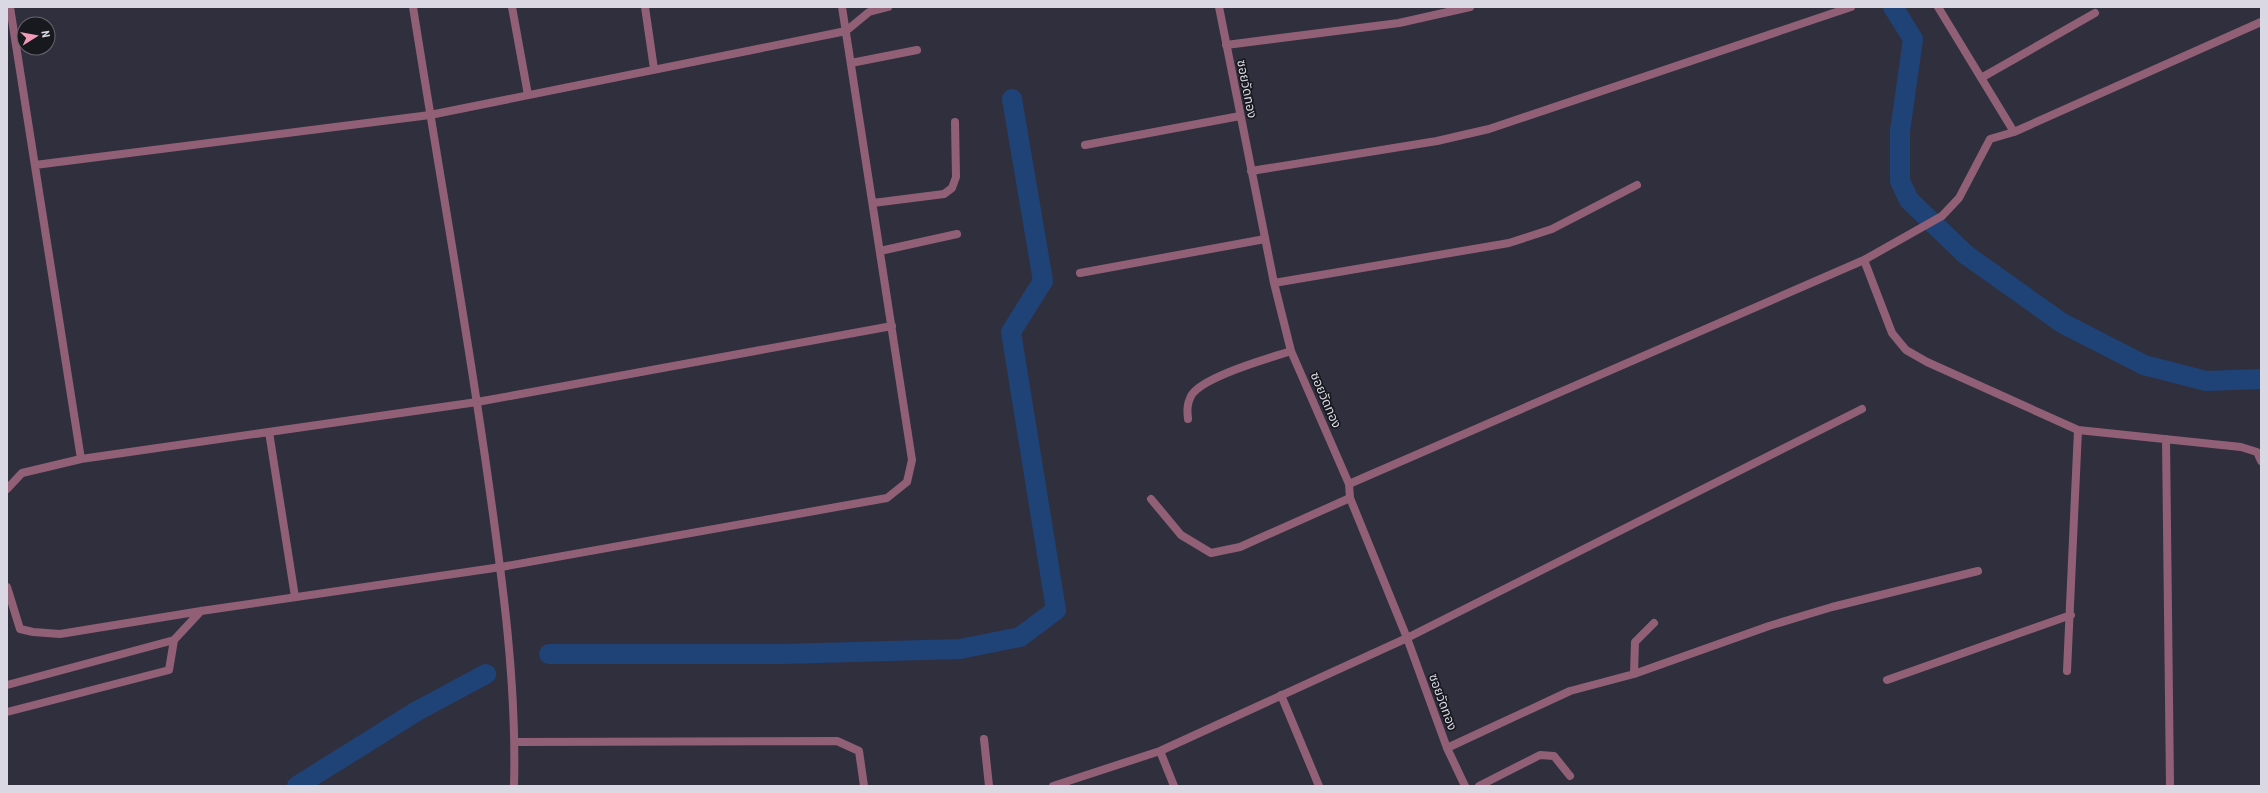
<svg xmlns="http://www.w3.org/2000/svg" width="2268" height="793" font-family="'Roboto Condensed','Noto Sans Thai',sans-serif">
	<rect width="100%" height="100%" fill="#302f3e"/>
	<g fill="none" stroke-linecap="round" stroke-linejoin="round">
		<path stroke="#1f4377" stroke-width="20" d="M 1893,7 L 1913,39 L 1900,131 L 1900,181 L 1909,200 L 1965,254 L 2062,323 L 2144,365 L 2206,381 L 2261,379
			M 549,654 L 782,654 L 960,649 L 1020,637 L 1056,610 L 1011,332 L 1043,281 L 1012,99
			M 297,786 L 417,711 L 486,674"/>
		<path stroke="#926076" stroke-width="8" d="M 10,7 L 81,459 L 477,402 L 892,326
			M 512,7 L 528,95
			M 645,7 L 654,69
			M 851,63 L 917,50
			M 1085,145 L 1240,116
			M 35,165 L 430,115 L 846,31
			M 873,203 L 944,194 L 952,188 L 956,177 L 955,122
			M 880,251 L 957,234
			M 1080,273 L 1265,239
			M 269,432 L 295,597
			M 7,489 L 22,473 L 81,459
			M 1151,499 L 1181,535 L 1211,553 L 1240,547 L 1350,498
			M 7,587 L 20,629 L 33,632 L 60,634 L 201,611 L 501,567 L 887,498 L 907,482 L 912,460 L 842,7
			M 7,685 L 174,640
			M 7,712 L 169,670 L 174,640 L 201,611
			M 984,739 L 989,786
			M 515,742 L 837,741 L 859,751 L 864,786"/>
		<path stroke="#926076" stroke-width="8" d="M 413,7 C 437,159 464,311 486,464 C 501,571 517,678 514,786
			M 1219,7 L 1274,283 L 1291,351 L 1349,484 L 1350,498 L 1407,638 L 1447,748 L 1465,786
			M 1938,7 L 2014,132
			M 846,31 L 869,12 L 888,7
			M 1226,45 L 1399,23 L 1470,7
			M 1981,78 L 2095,13
			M 1251,171 L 1437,141 L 1489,129 L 1851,7
			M 1864,260 L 1892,333 L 1906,350 L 1927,362 L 2078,430 L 2241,447 L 2257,452 L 2261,461
			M 1274,283 L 1509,243 L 1552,229 L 1637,185
			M 1188,419 C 1187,410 1187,404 1191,396 C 1201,377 1270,358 1291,351
			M 2166,439 L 2170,786
			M 1349,484 L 1864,260 L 1942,216 L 1959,198 L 1990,139 L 2014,132 L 2261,22
			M 2067,671 L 2078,430
			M 1634,674 L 1635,642 L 1654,623
			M 1887,680 L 2071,615
			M 1281,695 L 1319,786
			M 1447,748 L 1570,691 L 1634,674 L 1769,626 L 1832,607 L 1978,571
			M 1160,751 L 1174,786
			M 1053,786 L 1160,751 L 1407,638 L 1862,409
			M 1479,786 L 1540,755 L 1554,756 L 1570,776"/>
	</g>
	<g text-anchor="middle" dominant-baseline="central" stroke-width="3.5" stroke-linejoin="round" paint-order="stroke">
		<g font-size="13" fill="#dad9e3" stroke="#18181f">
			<text transform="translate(1247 89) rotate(79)">ซอยวัดทอง</text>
			<text transform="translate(1326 400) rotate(67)">ซอยวัดทอง</text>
			<text transform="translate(1443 702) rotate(70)">ซอยวัดทอง</text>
		</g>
	</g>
	<rect width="2268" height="793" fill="none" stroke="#dad9e3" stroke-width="16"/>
	<g transform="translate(36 36) rotate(79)"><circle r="19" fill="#18181f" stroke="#66656d"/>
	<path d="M0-3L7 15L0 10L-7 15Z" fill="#f09ab6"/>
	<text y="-6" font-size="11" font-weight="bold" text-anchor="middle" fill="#dad9e3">N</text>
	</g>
</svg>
